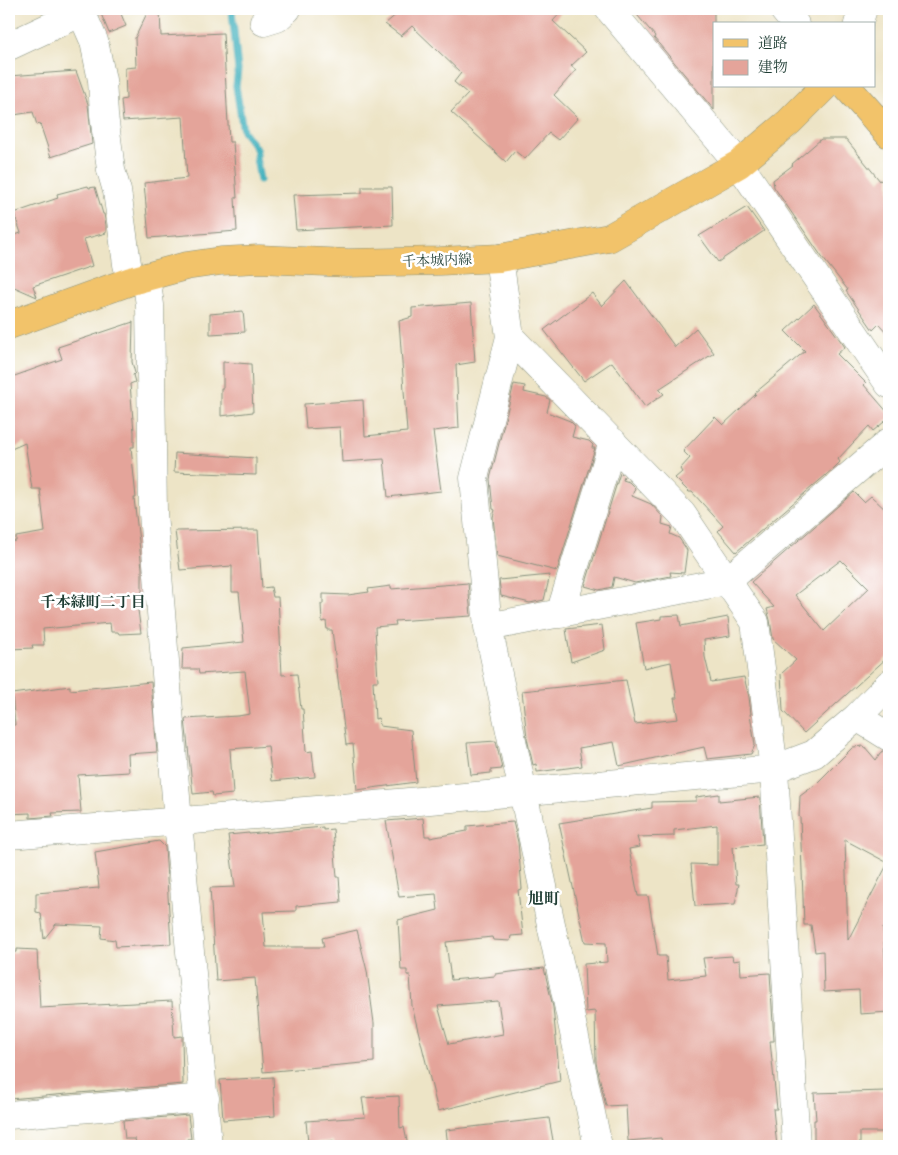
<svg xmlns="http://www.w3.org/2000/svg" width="898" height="1155" font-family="'IM FELL English','Noto Serif JP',serif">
	<rect width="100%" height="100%" fill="#fff"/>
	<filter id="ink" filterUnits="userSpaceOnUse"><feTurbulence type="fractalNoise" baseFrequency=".02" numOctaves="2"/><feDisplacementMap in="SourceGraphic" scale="10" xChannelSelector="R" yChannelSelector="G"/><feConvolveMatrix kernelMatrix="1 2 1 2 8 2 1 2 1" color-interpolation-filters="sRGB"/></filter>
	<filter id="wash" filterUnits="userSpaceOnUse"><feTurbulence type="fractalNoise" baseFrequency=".0096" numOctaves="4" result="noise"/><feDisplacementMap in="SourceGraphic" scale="20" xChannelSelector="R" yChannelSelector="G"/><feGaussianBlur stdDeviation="1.12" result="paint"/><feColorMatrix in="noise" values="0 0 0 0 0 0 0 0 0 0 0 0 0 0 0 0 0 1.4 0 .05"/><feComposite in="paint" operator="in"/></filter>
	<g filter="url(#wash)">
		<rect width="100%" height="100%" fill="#ede4c6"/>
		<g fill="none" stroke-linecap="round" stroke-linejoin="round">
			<path stroke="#42b1bd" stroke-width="7" d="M 232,11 L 238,70 L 236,86 L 243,131 L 257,150 L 256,158 L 260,180"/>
		</g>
		<g id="blocks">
			<path fill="#e4a49a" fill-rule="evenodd" d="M 99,9 L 119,9 L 126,26 L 109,33 Z
				M 149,9 L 160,9 L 161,36 L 223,33 L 229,142 L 233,142 L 237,198 L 235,198 L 237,231 L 149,238 L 144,183 L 187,178 L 183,117 L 123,121 L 121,100 L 126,99 L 125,68 L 136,67 L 135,38 Z
				M 393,9 L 564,9 L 553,21 L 586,52 L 571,66 L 576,70 L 554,95 L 578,118 L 558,140 L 549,133 L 525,159 L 515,151 L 506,162 L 451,112 L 468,94 L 454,82 L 461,73 L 412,26 L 401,36 L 385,24 L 398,13 Z
				M 632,9 L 714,9 L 714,110 L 654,38 L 655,36 Z
				M 76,71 L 88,104 L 92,144 L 51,157 L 40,124 L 37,125 L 33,112 L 14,115 L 12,107 L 9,108 L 9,76 Z
				M 821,139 L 846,139 L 880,181 L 889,173 L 889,335 L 879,324 L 873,330 L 846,291 L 848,290 L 822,257 L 774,187 L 773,180 L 793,165 L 792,164 Z
				M 88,186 L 89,188 L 95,187 L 103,214 L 104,214 L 106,225 L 106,233 L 84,239 L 92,266 L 33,286 L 37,297 L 12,286 L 9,273 L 9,237 L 21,233 L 14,213 L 58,198 L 57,194 Z
				M 362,187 L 392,187 L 393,225 L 296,230 L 293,195 L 362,193 Z
				M 747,207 L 764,231 L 718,262 L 699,236 Z
				M 626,281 L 675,347 L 696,328 L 714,353 L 659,389 L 664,394 L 645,407 L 612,362 L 584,381 L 544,330 L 592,293 L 602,306 Z
				M 471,303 L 475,362 L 456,365 L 459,428 L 433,431 L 441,491 L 388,497 L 384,459 L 342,462 L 340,427 L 306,429 L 304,404 L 363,400 L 365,436 L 407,432 L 399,321 L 412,317 L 412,308 Z
				M 814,304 L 845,347 L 837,354 L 866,383 L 864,385 L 889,414 L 889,418 L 873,431 L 869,426 L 838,459 L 840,462 L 833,469 L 736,552 L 718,531 L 723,526 L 692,492 L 689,492 L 675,478 L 682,472 L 680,469 L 690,458 L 683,451 L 715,417 L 723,425 L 756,394 L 755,393 L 805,351 L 785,331 Z
				M 243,311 L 245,332 L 210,334 L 210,314 Z
				M 133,322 L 132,362 L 135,373 L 133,375 L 135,382 L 130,384 L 134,432 L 134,447 L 131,447 L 136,498 L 134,498 L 142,568 L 142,609 L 138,610 L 141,633 L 119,634 L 118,632 L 111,632 L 110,623 L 43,629 L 44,645 L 32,645 L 33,648 L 9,649 L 9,542 L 16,541 L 16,537 L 45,532 L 40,489 L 32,489 L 25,443 L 9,450 L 9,378 L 62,359 L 58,347 Z
				M 223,362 L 251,364 L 253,412 L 221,416 L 221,388 L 223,388 Z
				M 514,384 L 525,386 L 524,392 L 546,397 L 550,400 L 547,412 L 570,421 L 575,426 L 572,437 L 589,441 L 593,445 L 592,448 L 595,448 L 557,571 L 497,556 L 493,517 L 495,510 L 493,509 L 490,479 Z
				M 175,453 L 256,458 L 256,475 L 174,472 Z
				M 620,473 L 624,477 L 623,480 L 629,482 L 635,488 L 632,496 L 651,504 L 663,517 L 662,524 L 672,527 L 670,534 L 679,538 L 687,550 L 684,573 L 670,572 L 671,576 L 635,583 L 614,577 L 612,587 L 599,590 L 585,586 Z
				M 854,492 L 864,502 L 871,496 L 889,513 L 889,656 L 804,733 L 783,711 L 781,674 L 796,660 L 773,639 L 770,620 L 767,609 L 774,607 L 751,582 ZM 841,560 L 869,588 L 824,631 L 795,595 Z
				M 258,530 L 262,588 L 271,587 L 273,597 L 278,597 L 282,675 L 297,674 L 301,709 L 303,709 L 306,752 L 312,751 L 315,777 L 272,781 L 268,746 L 230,749 L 233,794 L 213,796 L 212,792 L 193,794 L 185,719 L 238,716 L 250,714 L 245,671 L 199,674 L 198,669 L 182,669 L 183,648 L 244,642 L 239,592 L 232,592 L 232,566 L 180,570 L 175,531 Z
				M 550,575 L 544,600 L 530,603 L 501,596 L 499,580 Z
				M 468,583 L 471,616 L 395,621 L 396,625 L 375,627 L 378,681 L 373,681 L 375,719 L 379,718 L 380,726 L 411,730 L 416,782 L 357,790 L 353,744 L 346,745 L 332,630 L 327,630 L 326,621 L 322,622 L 321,604 L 323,604 L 323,594 L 348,595 L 369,592 L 368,589 L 391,586 L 391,589 Z
				M 679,615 L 681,626 L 728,617 L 730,636 L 704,640 L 705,657 L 711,682 L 744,677 L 749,697 L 751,714 L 750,714 L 755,745 L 751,754 L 707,759 L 704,747 L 619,766 L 614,742 L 579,748 L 582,766 L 537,772 L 536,764 L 533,765 L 527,738 L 522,691 L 626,680 L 635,724 L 678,719 L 674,698 L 677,698 L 671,662 L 644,668 L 636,623 L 661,619 L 661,616 Z
				M 602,625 L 605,650 L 571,662 L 566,629 Z
				M 151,682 L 157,752 L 128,754 L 129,772 L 78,775 L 81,812 L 52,813 L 53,816 L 30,818 L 30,813 L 9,814 L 9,725 L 15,725 L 12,694 L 70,686 L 70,690 Z
				M 496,741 L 502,769 L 491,770 L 491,773 L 471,775 L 467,743 Z
				M 864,746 L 876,760 L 882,751 L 889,752 L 889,932 L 883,928 L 889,1012 L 860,1014 L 859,990 L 824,992 L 823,951 L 815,952 L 811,925 L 804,925 L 800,817 L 799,817 L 800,796 L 815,785 L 853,747 ZM 845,840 L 888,863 L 848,940 Z
				M 719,794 L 719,801 L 760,797 L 763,844 L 733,847 L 736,884 L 739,884 L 735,904 L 695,906 L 691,864 L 717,865 L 717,825 L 674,830 L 674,836 L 637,837 L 640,847 L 629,849 L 638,896 L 648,896 L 658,956 L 666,956 L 668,980 L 706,976 L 703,958 L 732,956 L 733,961 L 740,960 L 741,975 L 770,973 L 774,1041 L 770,1041 L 777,1109 L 773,1109 L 777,1146 L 662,1146 L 661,1138 L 628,1141 L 626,1105 L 606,1106 L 596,1063 L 595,1011 L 586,1012 L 584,964 L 607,962 L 606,943 L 585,942 L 559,823 L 652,808 L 652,802 L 696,801 L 696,797 Z
				M 423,818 L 425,836 L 430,836 L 430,838 L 467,831 L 467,826 L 513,822 L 518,842 L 522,889 L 518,890 L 523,935 L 511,936 L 510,941 L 493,940 L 492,937 L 446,942 L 451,980 L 495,976 L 495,974 L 544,968 L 553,1007 L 560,1081 L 438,1111 L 412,1006 L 410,975 L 407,975 L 407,970 L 401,970 L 398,920 L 438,910 L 436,894 L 399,897 L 386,821 ZM 498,1001 L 503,1034 L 449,1044 L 438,1006 Z
				M 323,827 L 323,830 L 333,829 L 337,877 L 339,877 L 341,902 L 296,906 L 296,911 L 263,912 L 266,947 L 324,947 L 322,938 L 357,930 L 367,971 L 374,1023 L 374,1062 L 263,1072 L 255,978 L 216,981 L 210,888 L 235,887 L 228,835 L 249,833 L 249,834 Z
				M 159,841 L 165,847 L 171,944 L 116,947 L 115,940 L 101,938 L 102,926 L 56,924 L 44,939 L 41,913 L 36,912 L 36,893 L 99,888 L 95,852 Z
				M 17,949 L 37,950 L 40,1008 L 172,1001 L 174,1037 L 182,1036 L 183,1084 L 9,1099 L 9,953 L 17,952 Z
				M 273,1077 L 275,1116 L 223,1120 L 220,1080 Z
				M 886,1091 L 889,1132 L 860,1132 L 860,1146 L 814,1145 L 814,1120 L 816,1120 L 814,1093 Z
				M 399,1096 L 400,1128 L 404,1127 L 408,1146 L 333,1146 L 333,1141 L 308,1143 L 306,1121 L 365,1117 L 362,1098 Z
				M 188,1115 L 191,1139 L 187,1139 L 186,1145 L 137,1146 L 135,1139 L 125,1139 L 123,1121 Z
				M 549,1118 L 554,1146 L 448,1146 L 446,1130 Z"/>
		</g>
	</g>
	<g filter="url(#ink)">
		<use href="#blocks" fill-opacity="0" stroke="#86907d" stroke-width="1"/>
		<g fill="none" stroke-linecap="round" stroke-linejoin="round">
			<defs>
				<path id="minor" d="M 80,9 L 94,41 L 102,80 L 104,115 L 111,170 L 117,191 L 127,264 L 131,281
					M 609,9 L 739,164 L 889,384
					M 783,9 L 795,24
					M 264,22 L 277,18 L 287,9
					M 858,24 L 863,9
					M 9,46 L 82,12
					M 499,258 L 510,337 L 474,478 L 488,627 L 598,1146
					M 146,277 L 150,305 L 153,513 L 178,822 L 208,1146
					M 510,337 L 682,514 L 755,622 L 774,769 L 796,1146
					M 560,614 L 613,442
					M 488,627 L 727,581 L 889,442
					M 857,717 L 889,737
					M 9,835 L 342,808 L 774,769 L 814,754 L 857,717 L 889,684
					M 9,1115 L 205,1098"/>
				<path id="major" d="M 846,86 L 889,134
					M 9,325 L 131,281 L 186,266 L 221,261 L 259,259 L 348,263 L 440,261 L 499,258 L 609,238 L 739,164 L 789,122 L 825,86"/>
			</defs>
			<use href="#minor" stroke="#86907d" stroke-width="29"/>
			<use href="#major" stroke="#86907d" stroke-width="29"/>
			<use href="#minor" stroke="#fff" stroke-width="28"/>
			<use href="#major" stroke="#f2c36a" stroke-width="28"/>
		</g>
	</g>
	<g text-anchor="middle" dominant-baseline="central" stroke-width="5" stroke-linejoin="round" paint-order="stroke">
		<g font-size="14" fill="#1f3d34" stroke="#fff">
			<text transform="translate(437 261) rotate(-2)">千本城内線</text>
		</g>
		<g font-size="15" font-weight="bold" fill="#1f3d34" stroke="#fff">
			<text x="93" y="602">千本緑町二丁目</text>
		</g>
		<g font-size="16" font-weight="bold" fill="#1f3d34" stroke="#fff">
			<text x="544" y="900">旭町</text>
		</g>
	</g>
	<rect width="898" height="1155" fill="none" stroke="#fff" stroke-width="30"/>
	<rect x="713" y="22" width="162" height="65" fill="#ffffff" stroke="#a5b1ae"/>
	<rect x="723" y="39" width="25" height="8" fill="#f2c36a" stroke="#a5b1ae"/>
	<text x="758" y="48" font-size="15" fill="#1f3d34">道路</text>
	<rect x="723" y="60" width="25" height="15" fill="#e4a49a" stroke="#a5b1ae"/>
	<text x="758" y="72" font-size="15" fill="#1f3d34">建物</text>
</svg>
